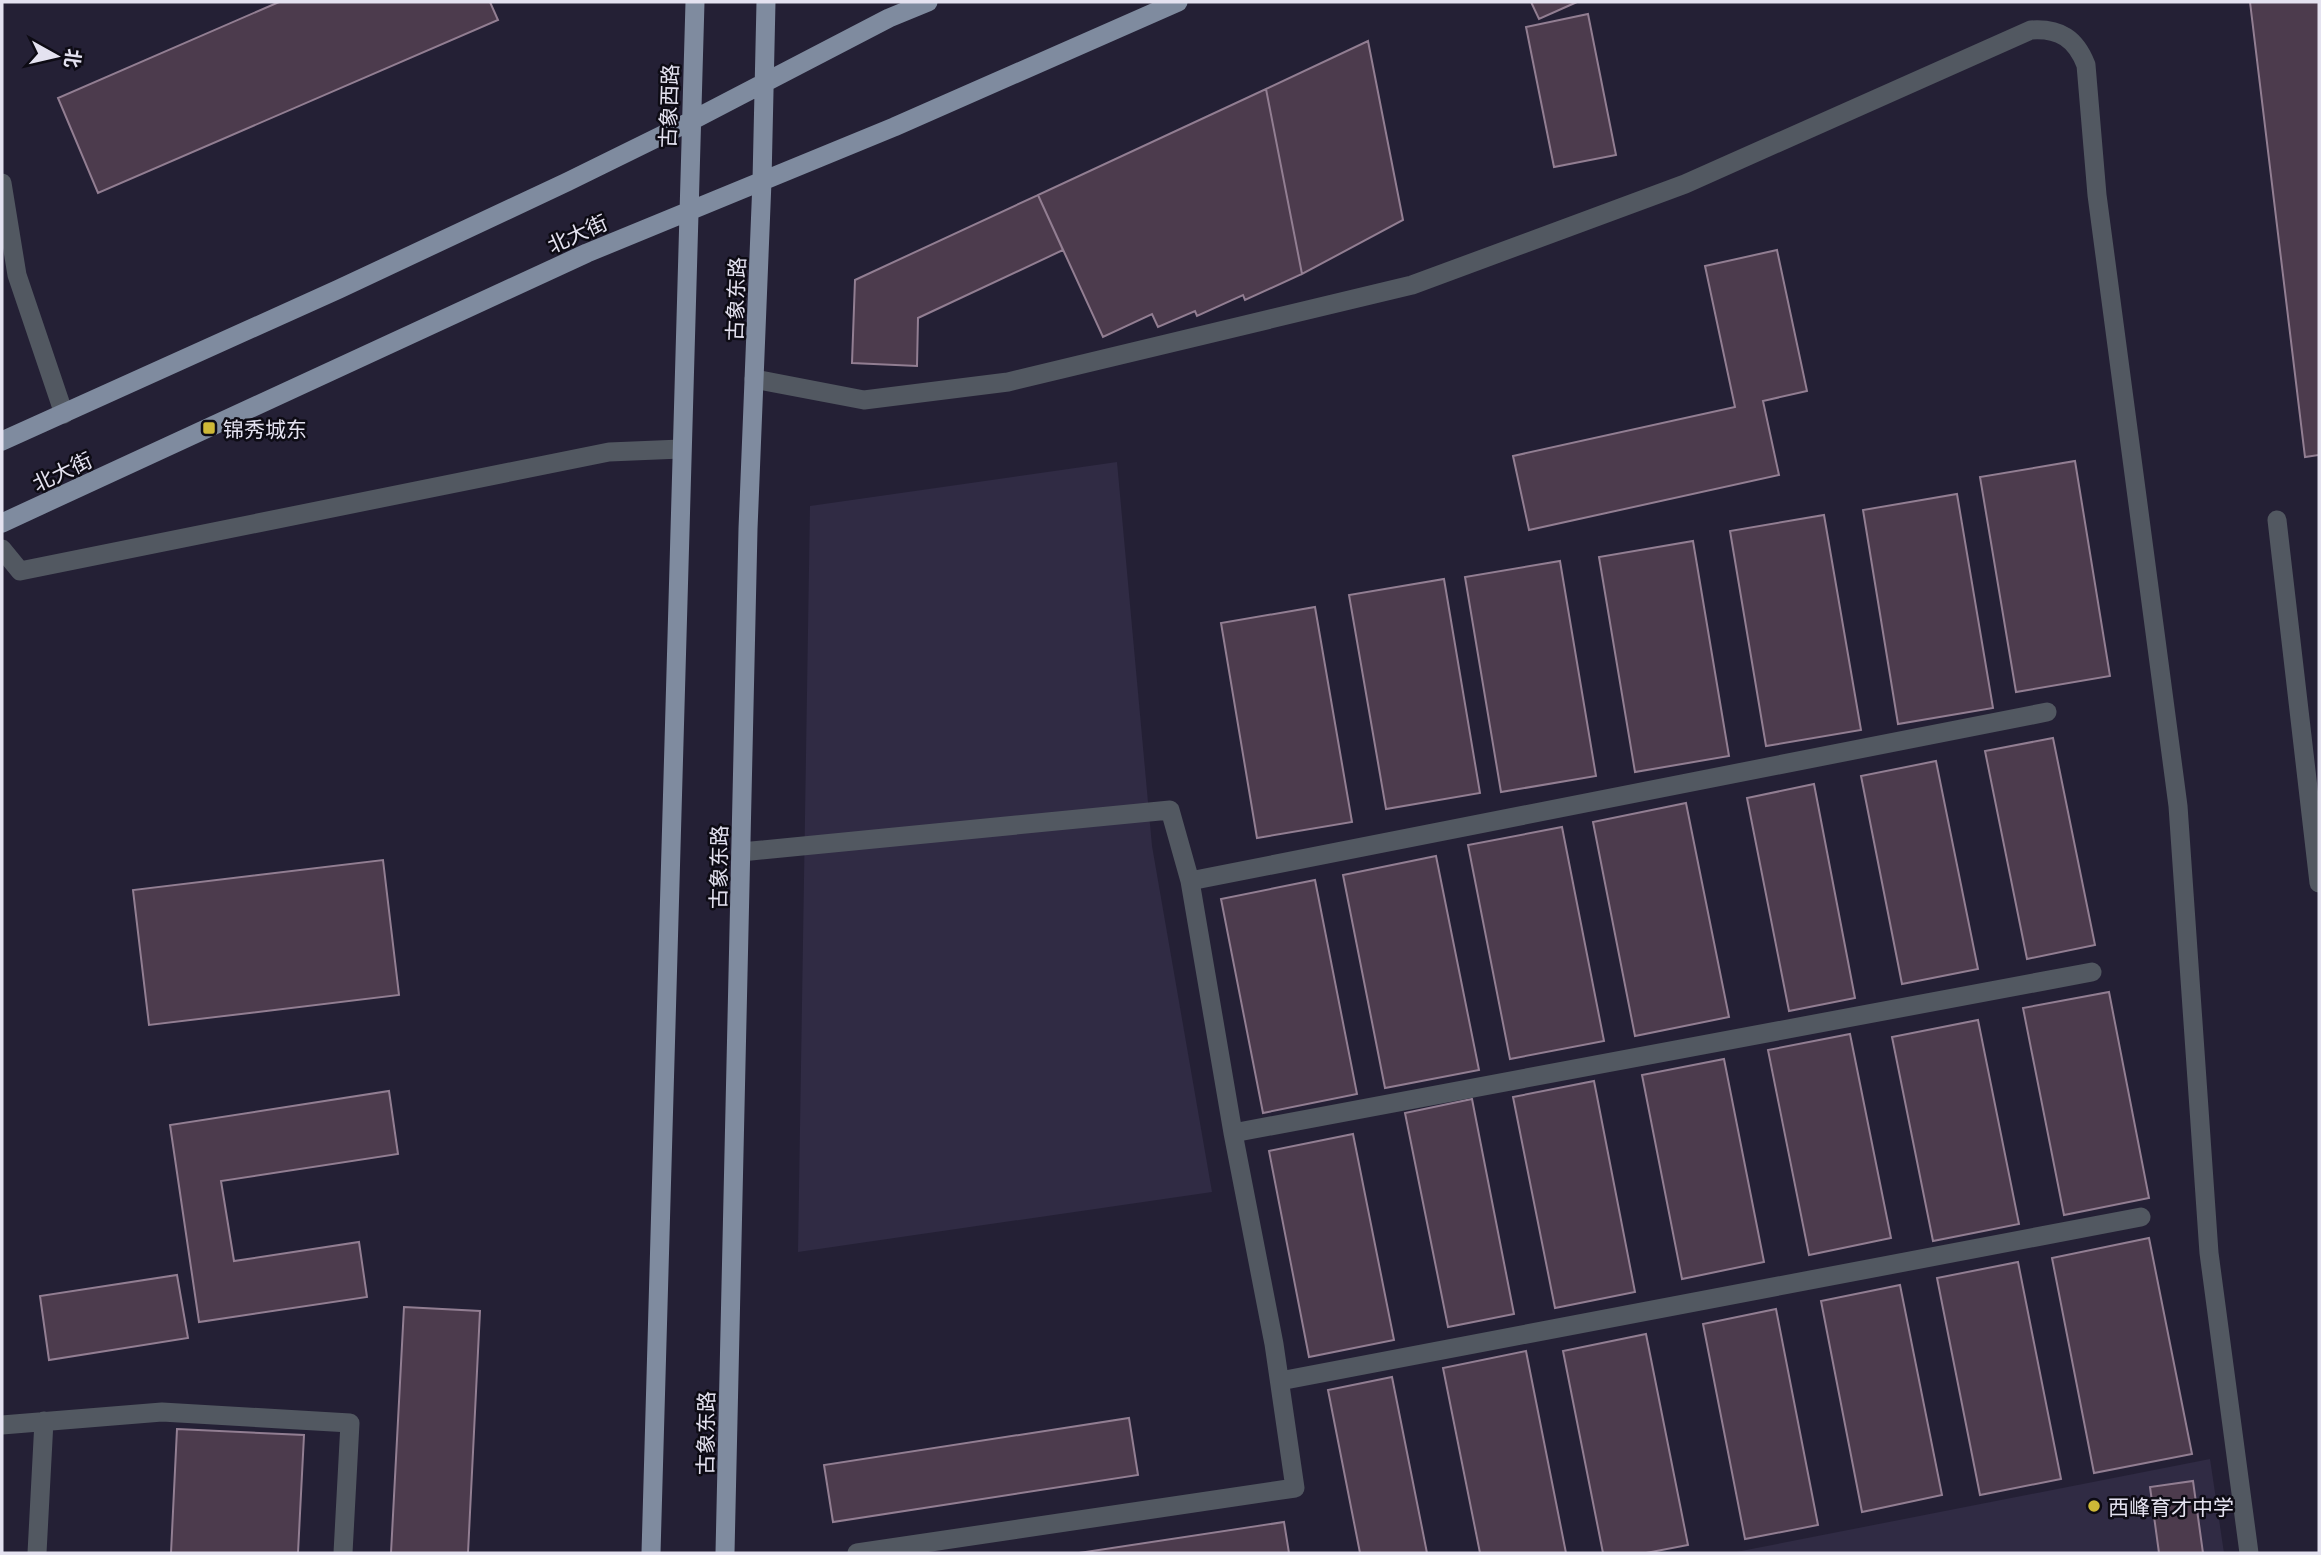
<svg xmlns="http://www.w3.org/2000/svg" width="2321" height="1555" font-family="Lato,'Noto Sans SC',sans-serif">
	<rect width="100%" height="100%" fill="#242035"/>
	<path fill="#302b44" d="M 1117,462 L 1152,846 L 1212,1192 L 798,1252 L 810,506 Z
		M 2210,1459 L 2224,1553 L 1731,1553 Z"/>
	<path fill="#4c3b4d" stroke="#927e92" stroke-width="2" d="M 279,2 L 490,2 L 498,20 L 98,193 L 58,98 Z
		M 1531,2 L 1577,2 L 1539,19 Z
		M 2250,2 L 2319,2 L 2319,455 L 2305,457 Z
		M 1588,14 L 1616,155 L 1554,167 L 1526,27 Z
		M 1368,41 L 1403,220 L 1302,274 L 1266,89 Z
		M 1266,89 L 1302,274 L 1245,300 L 1243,295 L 1197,316 L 1195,311 L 1158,327 L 1152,314 L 1103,337 L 1038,195 Z
		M 1038,195 L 1063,250 L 918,318 L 917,366 L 852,363 L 855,280 Z
		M 1777,250 L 1807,391 L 1763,401 L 1779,475 L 1529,530 L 1513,456 L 1735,407 L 1705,266 Z
		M 2075,461 L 2110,676 L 2016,692 L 1980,477 Z
		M 1957,494 L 1993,708 L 1898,724 L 1863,510 Z
		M 1824,515 L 1861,730 L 1766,746 L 1730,531 Z
		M 1693,541 L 1729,756 L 1635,772 L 1599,557 Z
		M 1560,561 L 1596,776 L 1501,792 L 1465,577 Z
		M 1444,579 L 1480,793 L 1386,809 L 1349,595 Z
		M 1315,607 L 1352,822 L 1257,838 L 1221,623 Z
		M 2053,738 L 2095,945 L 2027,959 L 1985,751 Z
		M 1936,761 L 1978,969 L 1902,984 L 1861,776 Z
		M 1814,784 L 1855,998 L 1789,1011 L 1747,798 Z
		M 1686,803 L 1729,1017 L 1635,1036 L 1593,822 Z
		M 1562,827 L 1604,1041 L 1510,1059 L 1468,845 Z
		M 1436,856 L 1479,1070 L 1385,1088 L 1343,875 Z
		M 383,860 L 399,995 L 149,1025 L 133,890 Z
		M 1315,880 L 1357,1094 L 1263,1113 L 1221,899 Z
		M 2109,992 L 2149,1198 L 2064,1215 L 2023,1008 Z
		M 1978,1020 L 2019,1224 L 1933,1241 L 1892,1037 Z
		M 1850,1034 L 1891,1238 L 1809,1255 L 1768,1050 Z
		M 1724,1059 L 1764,1262 L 1682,1279 L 1642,1075 Z
		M 1594,1081 L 1635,1292 L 1555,1308 L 1513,1097 Z
		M 389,1091 L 398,1154 L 221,1181 L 234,1261 L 359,1242 L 367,1297 L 199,1322 L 170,1125 Z
		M 1472,1099 L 1514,1314 L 1448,1327 L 1405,1113 Z
		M 1353,1134 L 1394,1340 L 1309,1357 L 1269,1151 Z
		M 2149,1238 L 2192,1454 L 2094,1473 L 2052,1258 Z
		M 2018,1262 L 2061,1479 L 1980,1495 L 1937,1278 Z
		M 177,1275 L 188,1338 L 49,1360 L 40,1296 Z
		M 1900,1285 L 1942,1495 L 1862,1512 L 1821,1301 Z
		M 404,1307 L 480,1311 L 468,1553 L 391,1553 Z
		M 1776,1309 L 1818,1525 L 1745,1539 L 1703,1324 Z
		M 1646,1334 L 1688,1545 L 1646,1553 L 1603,1553 L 1563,1351 Z
		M 1526,1351 L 1566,1553 L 1480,1553 L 1443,1368 Z
		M 1392,1377 L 1427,1553 L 1360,1553 L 1328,1390 Z
		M 1129,1418 L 1138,1475 L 833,1522 L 824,1465 Z
		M 177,1429 L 304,1435 L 298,1553 L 171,1553 Z
		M 2193,1481 L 2203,1553 L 2159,1553 L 2150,1487 Z
		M 1284,1522 L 1289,1553 L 1079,1553 Z"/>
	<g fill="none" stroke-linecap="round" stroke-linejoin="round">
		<path stroke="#525861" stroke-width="19" d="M 2,183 L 17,275 L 64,414
			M 2,549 L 20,571 L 609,452 L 681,449
			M 2,1425 L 162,1412 L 350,1423 L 343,1553
			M 37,1553 L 44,1421"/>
		<path stroke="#525861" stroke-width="19" d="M 754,379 L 864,400 L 1008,382 L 1412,285 L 1685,184 L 2031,30 C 2060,28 2076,39 2086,65 L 2097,195 L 2178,806 L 2209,1253 L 2249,1553
			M 2277,520 L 2319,883
			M 741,852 L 1170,810 L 1190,881 L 2047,712
			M 1233,1133 L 2092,972
			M 1280,1381 L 2141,1217
			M 857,1553 L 1295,1488 L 1274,1344 L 1233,1133 L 1190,881"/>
		<path stroke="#7f8b9f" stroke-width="19" d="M 2,441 L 339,289 L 567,182 L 691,121 L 889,18 L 928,2
			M 2,523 L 587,253 L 894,127 L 1178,2
			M 651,1553 L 695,2
			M 725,1553 L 748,529 L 762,181 L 766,2"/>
	</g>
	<g fill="#ceb837" stroke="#0d0b14" stroke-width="2.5">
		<rect x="202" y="421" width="14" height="14" rx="3.5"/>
		<circle cx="2094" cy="1506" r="7"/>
	</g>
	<g text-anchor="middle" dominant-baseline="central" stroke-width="5" stroke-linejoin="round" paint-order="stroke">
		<g font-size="21" fill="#e4e2f0" stroke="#0d0b14">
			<text transform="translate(668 106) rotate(-88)">古象西路</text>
			<text transform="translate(577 233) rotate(-24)">北大街</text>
			<text transform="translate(735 299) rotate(-88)">古象东路</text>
			<text transform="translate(62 471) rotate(-25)">北大街</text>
			<text transform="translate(718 867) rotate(-89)">古象东路</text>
			<text transform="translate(705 1433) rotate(-89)">古象东路</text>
		</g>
		<g font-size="21" fill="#e4e2f0" stroke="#0d0b14" text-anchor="start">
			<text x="223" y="428">锦秀城东</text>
			<text x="2108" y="1506">西峰育才中学</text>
		</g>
	</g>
	<rect width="2321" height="1555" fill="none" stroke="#e4e2f0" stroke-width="7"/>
	<g transform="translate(56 56) rotate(98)" stroke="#0d0b14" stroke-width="5" paint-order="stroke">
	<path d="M0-5L12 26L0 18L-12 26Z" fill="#e4e2f0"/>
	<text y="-10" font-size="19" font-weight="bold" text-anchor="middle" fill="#e4e2f0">北</text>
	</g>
</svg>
